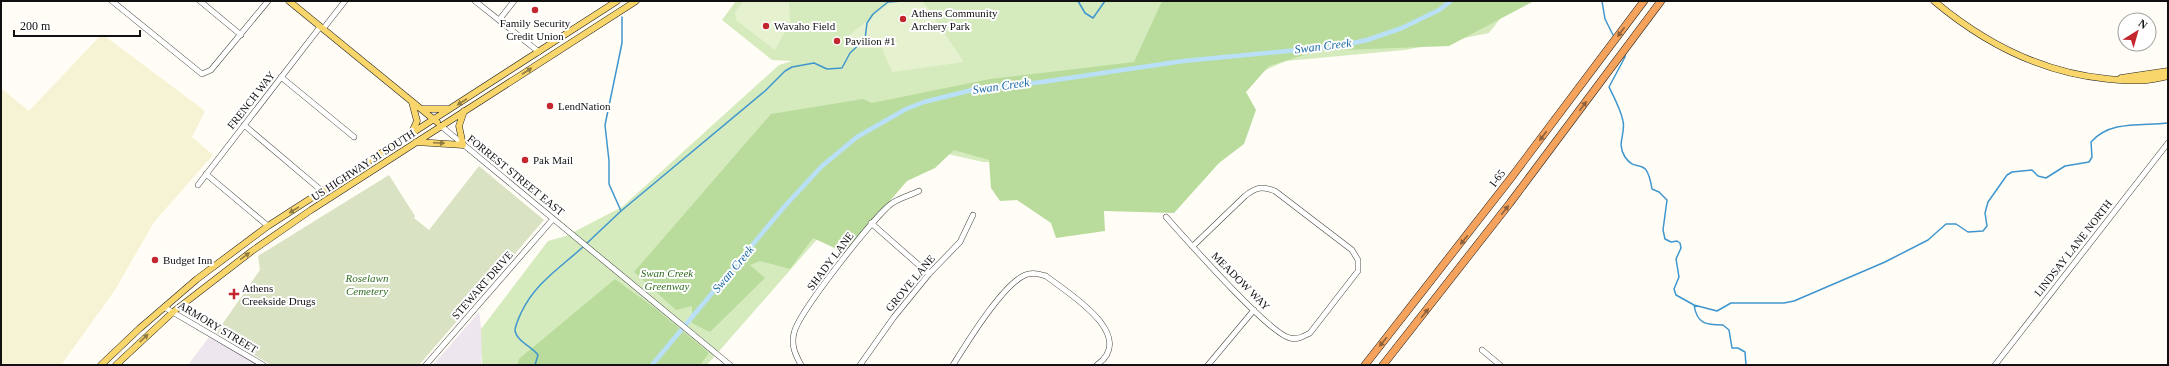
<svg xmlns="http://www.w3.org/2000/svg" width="2169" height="366" font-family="'Times New Roman',serif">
	<rect width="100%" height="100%" fill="#fffdf5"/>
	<path fill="#eee6ef" d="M 479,312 L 483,340 L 481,365 L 433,365 Z
		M 209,337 L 258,365 L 188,365 Z"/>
	<path fill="#f6f3d4" d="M 102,34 L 205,111 L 192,137 L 213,155 L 154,222 L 115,290 L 61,365 L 1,365 L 1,88 L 29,111 Z"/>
	<path fill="#d5ebbd" d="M 736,1 L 1514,1 L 1489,33 L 1405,50 L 1286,61 L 1058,162 L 983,162 L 926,149 L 868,181 L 707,365 L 482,365 L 481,329 L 548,241 L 566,236 L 622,207 L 779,65 L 792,61 L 772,60 L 722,20 Z"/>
	<path fill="#b9dc9c" d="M 1162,1 L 1534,1 L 1449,46 L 1317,51 L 1269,66 L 1246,92 L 1256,110 L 1244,144 L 1219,163 L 1174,213 L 1104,211 L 1105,231 L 1056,238 L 1051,223 L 1017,200 L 1000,201 L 991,188 L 989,160 L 954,150 L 935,168 L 907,181 L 845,253 L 813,238 L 790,269 L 760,261 L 750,265 L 765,278 L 710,332 L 692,323 L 692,306 L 676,310 L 634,272 L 771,114 L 863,99 L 872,103 L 990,79 L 1134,62 Z
		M 615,279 L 656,309 L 709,353 L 700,365 L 517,365 L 519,359 Z"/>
	<path fill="#d9e3c4" d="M 479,166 L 544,220 L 419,365 L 271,365 L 216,333 L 260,270 L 258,256 L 389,175 L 415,216 L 414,218 L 429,230 Z"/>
	<path fill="#e6f2cf" d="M 744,1 L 789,1 L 790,22 L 775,50 L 736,20 L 735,12 Z
		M 892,1 L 923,1 L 964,62 L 892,72 L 882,48 L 852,48 L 847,37 Z"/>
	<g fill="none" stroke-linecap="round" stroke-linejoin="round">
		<path stroke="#3f96cf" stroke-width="1.5" d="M 1078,1 L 1085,13 L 1093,18 L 1105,1
			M 1602,1 L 1605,19 L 1613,35
			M 1625,53 L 1625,57 L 1609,87 C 1614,97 1621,110 1623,121 C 1626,134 1616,143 1625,157 C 1637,175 1646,153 1652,189 L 1659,192 L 1667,200 L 1663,230 L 1665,239 L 1671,242 L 1677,241 L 1680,243 L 1681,248 L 1676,259 L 1679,277 L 1674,289 L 1676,295 L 1694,305 L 1717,311 L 1731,303 L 1784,303 L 1794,301 L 1885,262 L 1928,240 L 1946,224 L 1956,224 L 1968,232 L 1983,231 L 1987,226 L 1985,213 L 1988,202 L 2007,175 L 2012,172 L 2032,170 L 2038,176 L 2046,178 L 2065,166 L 2089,162 L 2092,157 L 2091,142 C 2110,120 2142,126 2168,123
			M 621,211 L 609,184 L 609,161 L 605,125 L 622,43 L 622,17
			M 586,244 L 621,211 L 765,91 L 785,71 L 792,67 L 814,63 L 827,69 L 842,68 L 850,53 L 865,39 L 867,23 L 873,14 L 888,2 L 903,1
			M 1694,305 C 1697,324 1706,325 1723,325 L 1729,330 L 1732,348 L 1738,348 L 1745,352 L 1746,365
			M 535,365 L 538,355 C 532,347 517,341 515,331 C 515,325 519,318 521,313 C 535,283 560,268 584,246"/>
		<path stroke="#b9e0f7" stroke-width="4.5" d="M 652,365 L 784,207 L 822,166 L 857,137 L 906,109 L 924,102 L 976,89 L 1042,82 L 1183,61 L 1340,46 L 1367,40 L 1402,28 L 1439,10 L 1451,1"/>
		<defs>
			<path id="minor" d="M 112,1 L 202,74 L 211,70 L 268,1
				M 200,1 L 241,35
				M 475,1 L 539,52
				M 499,20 L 514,1
				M 323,29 L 345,1
				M 281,77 L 354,137
				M 244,125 L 322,191
				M 441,126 L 730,365
				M 206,174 L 268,226
				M 198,185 L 320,27
				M 1166,217 C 1185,238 1269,334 1290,338 C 1298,340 1304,336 1310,333 L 1358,271 L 1358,260 L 1352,250 L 1275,191 C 1262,186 1256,187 1245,196 L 1193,246
				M 871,223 L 929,274
				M 164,307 L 263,365
				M 1482,350 L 1500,365
				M 426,365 L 553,219
				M 801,365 C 795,354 791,345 794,333 C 798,313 874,217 891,204 C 899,198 911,195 919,191
				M 860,365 L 894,317 L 929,274 L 960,242 L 973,215
				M 953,365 C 967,343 1002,285 1025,275 C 1032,272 1039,274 1046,276 C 1068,293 1138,335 1097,365
				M 1208,365 L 1254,310
				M 1995,365 L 2168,143"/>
			<path id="major" d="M 289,1 L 437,122
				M 1934,1 C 1984,43 2042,73 2108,79 C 2131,81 2145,82 2168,76
				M 2121,78 L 2168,71
				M 422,109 L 449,109
				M 412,132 L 417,121 L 412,102
				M 416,142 L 463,145 L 459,126 L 464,111
				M 101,365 L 139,329 L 197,279 L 268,226 L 617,1
				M 116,365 L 173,312 L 252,251 L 311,210 L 636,1"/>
			<path id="highway" d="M 1365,365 L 1511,178 L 1644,1
				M 1383,365 L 1510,203 L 1661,1"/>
		</defs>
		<use href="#minor" stroke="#444" stroke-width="6"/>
		<use href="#major" stroke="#222" stroke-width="7"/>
		<use href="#highway" stroke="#222" stroke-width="8"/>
		<use href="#minor" stroke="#fff" stroke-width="5"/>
		<use href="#major" stroke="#f9d66b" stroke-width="6"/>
		<use href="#highway" stroke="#f5a25d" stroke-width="7"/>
	</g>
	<defs><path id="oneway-solid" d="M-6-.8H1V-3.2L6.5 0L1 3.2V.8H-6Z"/></defs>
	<g fill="#8e613b">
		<use href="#oneway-solid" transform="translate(1621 32) rotate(127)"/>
		<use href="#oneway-solid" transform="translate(1583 106) rotate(-53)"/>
		<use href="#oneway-solid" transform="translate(1543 136) rotate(127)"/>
		<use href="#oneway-solid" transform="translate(1505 210) rotate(-52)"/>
		<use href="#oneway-solid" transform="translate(1464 240) rotate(128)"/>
		<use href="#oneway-solid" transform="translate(1425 313) rotate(-51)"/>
		<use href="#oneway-solid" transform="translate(1383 342) rotate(129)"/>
	</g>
	<g fill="#917d42">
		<use href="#oneway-solid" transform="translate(527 71) rotate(-33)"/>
		<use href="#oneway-solid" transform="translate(462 102) rotate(147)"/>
		<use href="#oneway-solid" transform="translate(439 143) rotate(3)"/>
		<use href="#oneway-solid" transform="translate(294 210) rotate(148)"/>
		<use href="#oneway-solid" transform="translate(245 256) rotate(-36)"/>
		<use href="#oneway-solid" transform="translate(144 338) rotate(-43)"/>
	</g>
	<g fill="#c4262e" stroke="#fff" stroke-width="1.5">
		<circle cx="535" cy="10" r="4"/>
		<circle cx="903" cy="19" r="4"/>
		<circle cx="766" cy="26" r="4"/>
		<circle cx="837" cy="41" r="4"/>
		<circle cx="550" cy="106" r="4"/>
		<circle cx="525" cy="160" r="4"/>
		<circle cx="155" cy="260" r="4"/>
		<path d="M232 288h4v4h4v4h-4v4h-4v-4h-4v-4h4z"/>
	</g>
	<g text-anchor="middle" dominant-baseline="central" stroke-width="4" stroke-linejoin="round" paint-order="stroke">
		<g font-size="11" fill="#111" stroke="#fff" text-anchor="start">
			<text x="911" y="13">Athens Community<tspan x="911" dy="13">Archery Park</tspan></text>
			<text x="535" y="23" text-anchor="middle">Family Security<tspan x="535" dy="13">Credit Union</tspan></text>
			<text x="774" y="26">Wavaho Field</text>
			<text x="845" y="41">Pavilion #1</text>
			<text x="558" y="106">LendNation</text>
			<text x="533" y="160">Pak Mail</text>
			<text x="163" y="260">Budget Inn</text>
			<text x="242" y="288">Athens<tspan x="242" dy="13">Creekside Drugs</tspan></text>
		</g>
		<g font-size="11" fill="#111" stroke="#fff">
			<text transform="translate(251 100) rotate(-52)">FRENCH WAY</text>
			<text transform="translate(363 165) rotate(-33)">US HIGHWAY 31 SOUTH</text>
			<text transform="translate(516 175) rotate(39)">FORREST STREET EAST</text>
			<text transform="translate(1497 178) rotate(-53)">I-65</text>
			<text transform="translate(2073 248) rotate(-52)">LINDSAY LANE NORTH</text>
			<text transform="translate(830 261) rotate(-53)">SHADY LANE</text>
			<text transform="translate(1241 281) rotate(45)">MEADOW WAY</text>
			<text transform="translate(910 283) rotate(-50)">GROVE LANE</text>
			<text transform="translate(482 285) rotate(-49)">STEWART DRIVE</text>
			<text transform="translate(218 327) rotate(31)">ARMORY STREET</text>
		</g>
		<g font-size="11" font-style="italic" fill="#2f6b1f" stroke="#fff">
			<text x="667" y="273">Swan Creek<tspan x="667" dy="13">Greenway</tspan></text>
			<text x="367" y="278">Roselawn<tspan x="367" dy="13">Cemetery</tspan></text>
		</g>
		<g font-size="12" font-style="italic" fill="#1768a6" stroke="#fff">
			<text transform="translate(1323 46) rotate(-7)">Swan Creek</text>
			<text transform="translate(1001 86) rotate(-8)">Swan Creek</text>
			<text transform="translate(733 269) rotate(-50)">Swan Creek</text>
		</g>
	</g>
	<rect width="2169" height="366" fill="none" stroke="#111111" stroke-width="4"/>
	<g transform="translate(2137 32) rotate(37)"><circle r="19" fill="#ffffff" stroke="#a0a0a0"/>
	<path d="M0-3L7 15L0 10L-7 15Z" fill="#c4262e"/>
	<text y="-6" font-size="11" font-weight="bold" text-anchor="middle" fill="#111111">N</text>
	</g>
	<path d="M14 30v6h126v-6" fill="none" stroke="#111111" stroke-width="2"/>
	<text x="20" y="30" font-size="12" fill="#111111" stroke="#ffffff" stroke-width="3" paint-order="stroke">200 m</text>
</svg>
